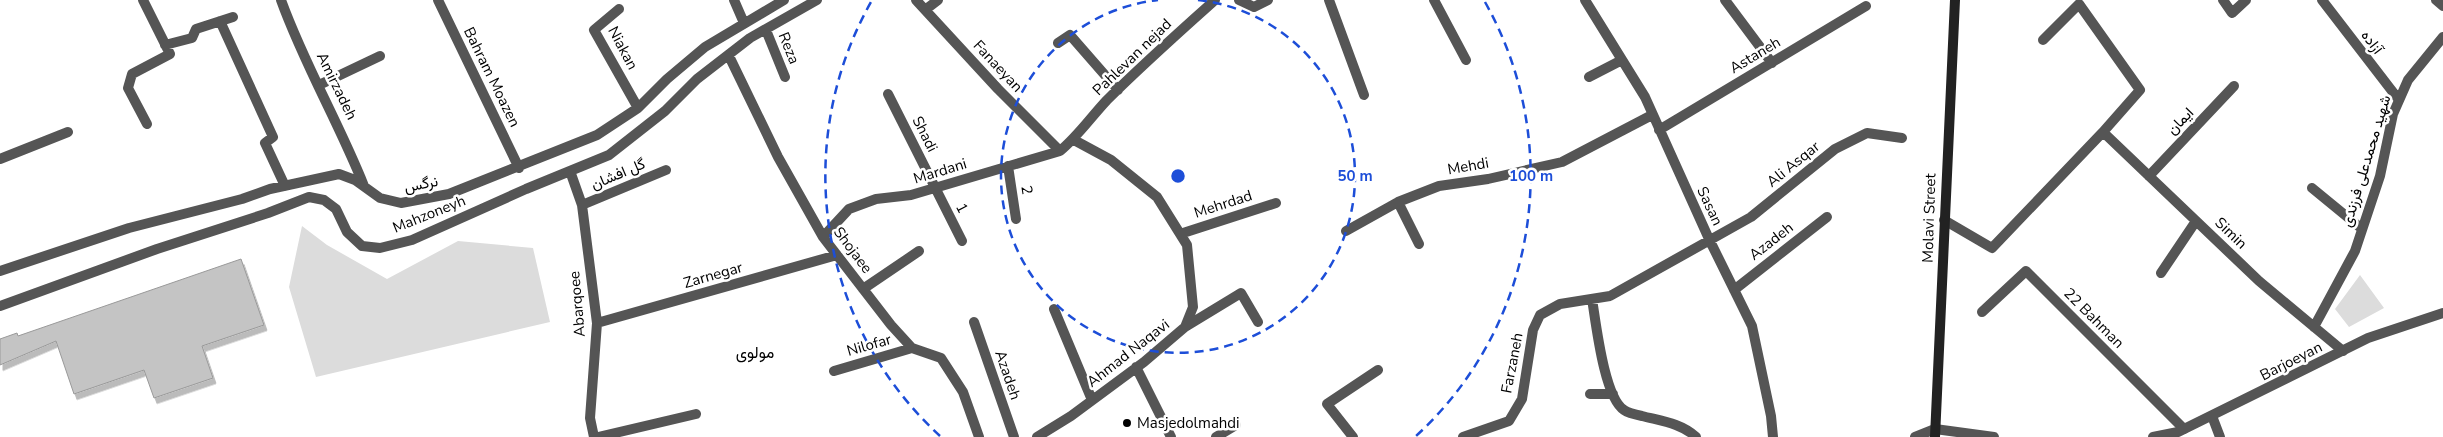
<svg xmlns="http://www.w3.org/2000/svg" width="2443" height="437" font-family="'Nunito Sans',Vazirmatn,sans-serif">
	<defs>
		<filter id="shadow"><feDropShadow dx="3" dy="5.5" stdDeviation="0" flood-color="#0004"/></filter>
	</defs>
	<rect width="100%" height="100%" fill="#fff"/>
	<path fill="#dcdcdc" d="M 302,226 L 327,245 L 387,279 L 458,241 L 533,248 L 550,322 L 316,377 L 289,287 Z
		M 2360,275 L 2384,308 L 2349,327 L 2335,309 Z"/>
	<path fill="#c4c4c4" stroke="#999" filter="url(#shadow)" d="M 241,259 L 264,325 L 202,346 L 213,378 L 154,398 L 144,370 L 74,394 L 56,341 L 0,365 L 0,339 L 17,333 L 18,336 Z"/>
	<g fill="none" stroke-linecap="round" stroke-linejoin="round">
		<path stroke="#555" stroke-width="10" d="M 143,0 L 170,54 L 132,74 L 128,88 L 147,124
			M 281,0 C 304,64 339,123 364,186
			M 438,0 L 519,168
			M 734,0 L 744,23
			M 916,0 L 998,89 L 1060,151
			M 1239,0 L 1254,7 L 1268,0
			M 1329,0 L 1364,95
			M 1434,0 L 1466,60
			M 1585,0 L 1645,97 L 1709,239 L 1752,326 L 1771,416 L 1773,437
			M 1725,0 L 1772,63
			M 2223,0 L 2232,13 L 2246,0
			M 2322,0 L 2399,100
			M 2436,0 L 2443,6
			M 619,9 L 594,30 L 638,108
			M 925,10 L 938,0
			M 220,21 L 273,137 L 265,143 L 285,186
			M 766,30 L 785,77
			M 2043,40 L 2079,4 L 2140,90 L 2103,132 L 2259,281 L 2343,351
			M 1058,43 L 1070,35 L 1118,90
			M 165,45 L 192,38 L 196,29 L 233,17
			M 729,56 L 778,157 L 823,237 L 891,325 L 912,348 L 941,358 L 963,392 L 979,437
			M 1589,77 L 1622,60
			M 319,85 L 380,56
			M 888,94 L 962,241
			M 1659,130 L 1866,6
			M 0,159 L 68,132
			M 1008,166 L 1016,219
			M 570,171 L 582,205 L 597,323 L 590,418 L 594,437
			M 2149,176 L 2234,86
			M 2312,188 L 2362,229
			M 1398,202 L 1419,244
			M 582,205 L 666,170
			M 1944,220 L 1992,248 L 2103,132
			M 1346,231 L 1398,202 L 1439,186 L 1488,179 L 1562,162 L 1652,115
			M 1180,234 L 1276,203
			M 823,237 L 849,209 L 876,199 L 911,195 L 1060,151 C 1078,136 1091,117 1107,100 C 1142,65 1178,33 1215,0
			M 0,271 L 129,228 L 242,199 L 270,189 L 339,174 L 355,180 L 380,198 L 401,203 L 449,194 L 597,135 L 638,108 L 667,79 L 705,47 L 784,0
			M 2161,273 L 2196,221
			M 863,289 L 919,251
			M 1734,290 L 1827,217
			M 1592,299 C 1596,323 1604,397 1624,410 C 1628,413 1637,415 1642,416 C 1661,421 1681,423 1696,437
			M 0,306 L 157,249 L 268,213 L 309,197 L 324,200 L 336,209 L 347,232 L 362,246 L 380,248 L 412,240 L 526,189 L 609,155 L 665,111 L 697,79 L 750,38 L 817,0
			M 1054,309 L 1092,400
			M 1982,312 L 2026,271 L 2184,429
			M 974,322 L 1014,437
			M 597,323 L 837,255
			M 1185,327 L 1241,293 L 1258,322
			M 2314,327 L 2355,251 L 2380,176 L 2393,114 L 2408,80 L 2443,37
			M 1136,367 L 1171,437
			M 834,371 L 912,348
			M 1590,394 L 1613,394
			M 2212,416 L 2220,437
			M 598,437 L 696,414
			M 1037,437 L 1071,416 L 1144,362 L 1185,327 L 1193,307 L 1187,245 L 1157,197 L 1111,160 L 1074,140
			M 1216,437 L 1236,425
			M 1353,437 L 1327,404 L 1378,370
			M 1463,437 L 1509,421 L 1522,399 L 1533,330 L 1540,315 L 1560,304 L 1610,296 L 1751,217 L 1835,149 L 1867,133 L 1902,138
			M 1915,437 L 1935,429"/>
		<path stroke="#555" stroke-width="10" d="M 1935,429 L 1994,437
			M 2153,437 L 2178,432 L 2368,338 L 2443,313"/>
		<path stroke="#222" stroke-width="10" d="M 1935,437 L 1955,0"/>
	</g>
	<g fill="none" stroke="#1d4ed8" stroke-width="2.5" stroke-dasharray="9 6">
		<path d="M1198 0A177 177 0 1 1 1158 0"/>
		<path d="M940 436A353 353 0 0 1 871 2M1485 2A353 353 0 0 1 1416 436"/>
	</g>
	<circle fill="#000" stroke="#fff" stroke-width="2" cx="1127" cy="423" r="5"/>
	<g text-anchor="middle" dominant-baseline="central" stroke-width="5" stroke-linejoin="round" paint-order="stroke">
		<g font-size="15" fill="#000" stroke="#fff">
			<text transform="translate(2372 42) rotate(53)">آزاده</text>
			<text transform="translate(623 48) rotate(62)">Niakan</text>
			<text transform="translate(789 48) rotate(68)">Reza</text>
			<text transform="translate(1755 55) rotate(-31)">Astaneh</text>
			<text transform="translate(1132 57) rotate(-44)">Pahlevan nejad</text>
			<text transform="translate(998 66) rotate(47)">Fanaeyan</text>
			<text transform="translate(492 77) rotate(64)">Bahram Moazen</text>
			<text transform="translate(337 86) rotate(64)">Amirzadeh</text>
			<text transform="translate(2180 121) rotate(-46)">ایمان</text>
			<text transform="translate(925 134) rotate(63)">Shadi</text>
			<text transform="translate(2366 161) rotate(-73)">شهید محمدعلی فرزندی</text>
			<text transform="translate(1793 164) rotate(-39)">Ali Asqar</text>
			<text transform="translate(1468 166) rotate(-10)">Mehdi</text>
			<text transform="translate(940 171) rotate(-17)">Mardani</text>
			<text transform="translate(618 174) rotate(-23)">گل افشان</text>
			<text transform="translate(421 184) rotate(-11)">نرگس</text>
			<text transform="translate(1027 190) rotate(81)">2</text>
			<text transform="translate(1223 204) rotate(-18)">Mehrdad</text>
			<text transform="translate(1710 206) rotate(65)">Sasan</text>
			<text transform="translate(962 208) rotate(63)">1</text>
			<text transform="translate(429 214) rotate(-22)">Mahzoneyh</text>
			<text transform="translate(1929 218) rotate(-88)">Molavi Street</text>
			<text transform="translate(2231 233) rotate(44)">Simin</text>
			<text transform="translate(1771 241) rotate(-38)">Azadeh</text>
			<text transform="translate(853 250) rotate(53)">Shojaee</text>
			<text transform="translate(713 275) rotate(-16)">Zarnegar</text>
			<text transform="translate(577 304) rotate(-95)">Abarqoee</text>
			<text transform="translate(2094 318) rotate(45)">22 Bahman</text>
			<text transform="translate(869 345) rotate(-16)">Nilofar</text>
			<text transform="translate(1128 353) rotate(-38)">Ahmad Naqavi</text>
			<text transform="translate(2291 361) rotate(-27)">Barjoeyan</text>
			<text transform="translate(1512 363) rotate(-79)">Farzaneh</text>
			<text transform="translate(1008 375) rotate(71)">Azadeh</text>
		</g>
		<g font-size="15" fill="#000" stroke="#fff" text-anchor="start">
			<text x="1137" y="423">Masjedolmahdi</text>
		</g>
		<g font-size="16" fill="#000" stroke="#fff">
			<text x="755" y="353">مولوی</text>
		</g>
	</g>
	<circle cx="1178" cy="176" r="8" fill="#1d4ed8" stroke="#fff" stroke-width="2.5"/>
	<g font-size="15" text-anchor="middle" font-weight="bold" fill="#1d4ed8" stroke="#fff" stroke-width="5" stroke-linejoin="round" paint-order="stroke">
		<text x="1355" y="181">50 m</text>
		<text x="1531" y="181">100 m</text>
	</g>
</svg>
